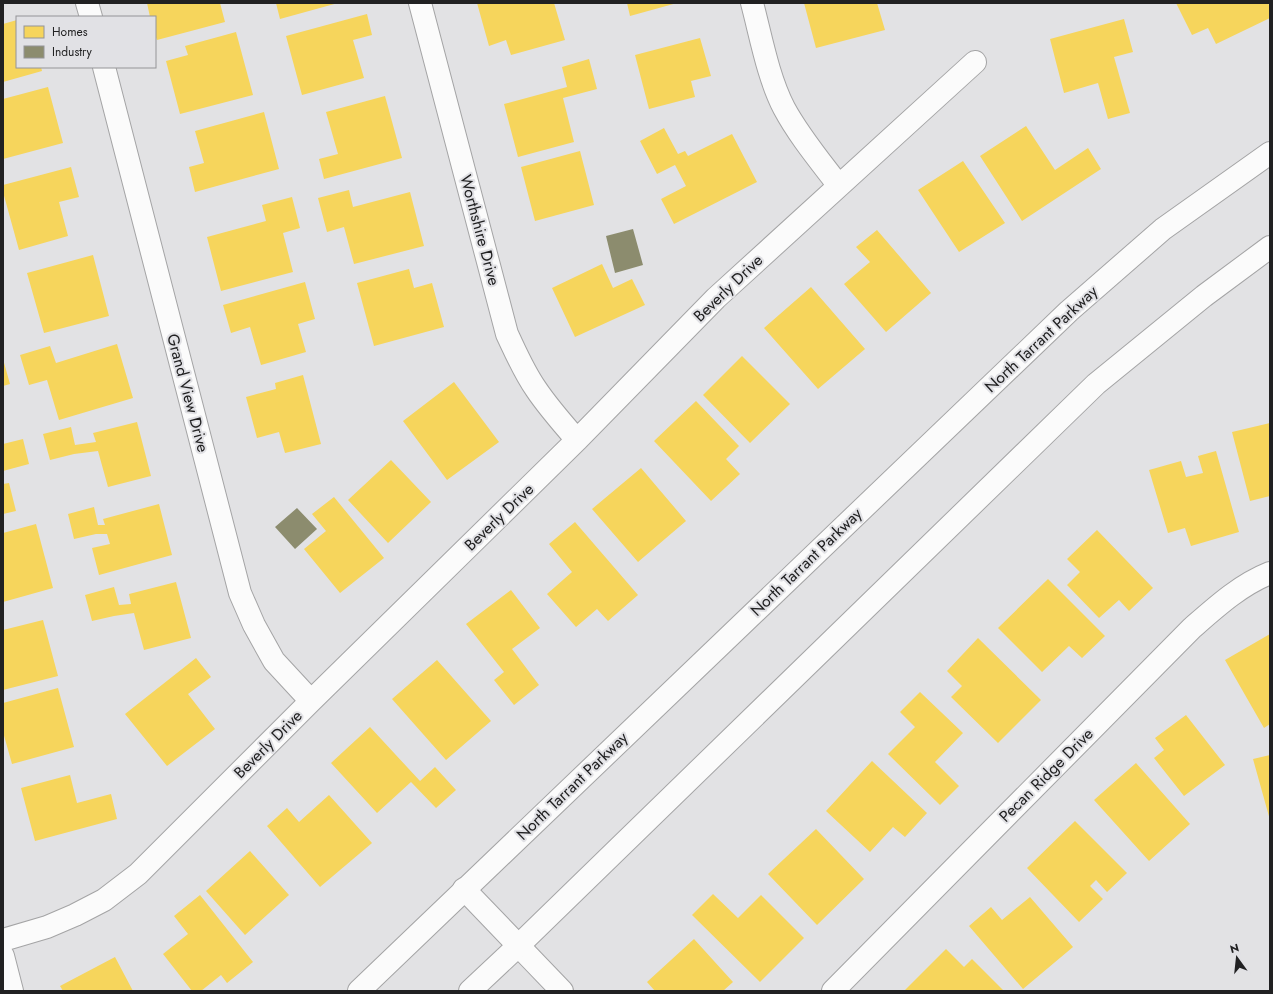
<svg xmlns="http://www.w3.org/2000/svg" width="1273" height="994" font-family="Jost,sans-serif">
	<rect width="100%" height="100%" fill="#e2e2e4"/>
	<path fill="#f6d55c" d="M 147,3 L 220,3 L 225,22 L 157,40 L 155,35 L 155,17 L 150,17 Z
		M 276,3 L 338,3 L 280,19 Z
		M 477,3 L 554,3 L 565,40 L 511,55 L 506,40 L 489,46 Z
		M 627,3 L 677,3 L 630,16 Z
		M 804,3 L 877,3 L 885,30 L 816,48 Z
		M 1176,3 L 1268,3 L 1270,7 L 1270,18 L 1216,44 L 1208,28 L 1192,35 Z
		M 367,14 L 372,35 L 353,40 L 364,78 L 302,95 L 286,36 Z
		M 1124,19 L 1133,52 L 1114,57 L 1130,113 L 1108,119 L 1098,83 L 1064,93 L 1050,39 Z
		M 17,20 L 17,67 L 41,67 L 42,71 L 3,82 L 3,24 Z
		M 236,32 L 253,95 L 180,114 L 166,61 L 188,55 L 185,46 Z
		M 700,38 L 711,76 L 691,81 L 695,97 L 649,109 L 635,55 Z
		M 589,59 L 597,89 L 563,98 L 574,142 L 518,157 L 504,104 L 567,87 L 562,67 Z
		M 48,87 L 63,143 L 3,159 L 3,99 Z
		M 385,96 L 402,158 L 324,179 L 319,159 L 338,154 L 326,112 Z
		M 264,112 L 279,169 L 195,192 L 189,167 L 204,163 L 195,131 Z
		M 1026,126 L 1055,170 L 1088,148 L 1101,169 L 1022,221 L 980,156 Z
		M 664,128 L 678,154 L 685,151 L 688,156 L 732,134 L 757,182 L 674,224 L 661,199 L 686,186 L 675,165 L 657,174 L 640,141 Z
		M 580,151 L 594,205 L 535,221 L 521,167 Z
		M 963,161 L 1005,223 L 959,252 L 918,190 Z
		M 71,167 L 79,197 L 59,202 L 68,236 L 19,250 L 3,192 L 3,185 Z
		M 349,190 L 353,207 L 410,192 L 424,246 L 354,264 L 344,227 L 327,232 L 318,198 Z
		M 292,197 L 300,228 L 283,233 L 293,272 L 221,291 L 207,237 L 266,221 L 262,205 Z
		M 877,230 L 931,293 L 886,332 L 844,284 L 870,262 L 856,247 Z
		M 93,255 L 109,316 L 44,333 L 27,273 Z
		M 602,264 L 613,288 L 632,279 L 645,305 L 575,337 L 552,288 Z
		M 409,269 L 414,288 L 432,283 L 444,327 L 374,346 L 357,283 Z
		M 305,282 L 315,319 L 298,324 L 306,352 L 261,365 L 250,327 L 231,333 L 223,305 Z
		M 811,287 L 865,349 L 818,389 L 764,328 Z
		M 117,344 L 133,398 L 59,420 L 47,380 L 29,385 L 20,355 L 50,346 L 56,363 Z
		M 742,356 L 790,404 L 750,443 L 703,395 Z
		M 3,359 L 10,384 L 3,386 Z
		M 303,375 L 321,444 L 285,453 L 279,432 L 257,438 L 246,397 L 276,389 L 275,383 Z
		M 454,382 L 499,442 L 447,480 L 403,421 Z
		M 696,401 L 739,446 L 726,459 L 740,474 L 711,501 L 654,441 Z
		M 137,422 L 151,476 L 108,487 L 98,451 L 74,454 L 50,460 L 43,434 L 71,427 L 75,445 L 96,442 L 93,433 Z
		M 1270,423 L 1270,496 L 1250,501 L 1232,432 Z
		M 23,439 L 29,464 L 3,471 L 3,444 Z
		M 1216,451 L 1239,532 L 1191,546 L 1185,528 L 1168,533 L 1149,470 L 1181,461 L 1186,477 L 1203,473 L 1198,456 Z
		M 391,460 L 431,502 L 388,543 L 348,500 Z
		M 641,468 L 686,521 L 638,562 L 592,509 Z
		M 9,483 L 16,511 L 3,514 L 3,484 Z
		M 334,497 L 384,558 L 340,593 L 304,549 L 326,531 L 312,514 Z
		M 159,504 L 172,555 L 99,575 L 92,548 L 110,544 L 107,534 L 96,534 L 74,539 L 68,514 L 94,507 L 98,525 L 105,525 L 103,519 Z
		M 575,522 L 638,595 L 608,621 L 597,609 L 576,627 L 547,594 L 572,572 L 549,544 Z
		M 36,524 L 53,588 L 3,602 L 3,533 Z
		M 1097,530 L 1153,588 L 1129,611 L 1119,600 L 1099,618 L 1067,585 L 1080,572 L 1067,559 Z
		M 1048,579 L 1105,636 L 1082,658 L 1069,646 L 1042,672 L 998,628 Z
		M 176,582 L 191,638 L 144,650 L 134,613 L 114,616 L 92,621 L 85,595 L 114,587 L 119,605 L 131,604 L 129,594 Z
		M 511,590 L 540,628 L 512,649 L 539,685 L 514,705 L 494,680 L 504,672 L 466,624 Z
		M 43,620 L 58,676 L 3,690 L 3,630 Z
		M 1270,634 L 1270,724 L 1264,728 L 1225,660 Z
		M 978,638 L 1041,700 L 998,743 L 951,697 L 962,686 L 947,671 Z
		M 196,658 L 211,677 L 188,694 L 215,729 L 167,766 L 125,714 Z
		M 437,660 L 491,721 L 446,760 L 392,699 Z
		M 58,688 L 74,747 L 12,764 L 3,732 L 3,703 Z
		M 920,692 L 963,733 L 935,762 L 959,786 L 940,805 L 888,754 L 915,727 L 900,712 Z
		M 1186,715 L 1225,765 L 1184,796 L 1154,758 L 1164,750 L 1155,738 Z
		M 370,727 L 420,781 L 435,767 L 456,790 L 436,808 L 411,782 L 377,813 L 331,763 Z
		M 1270,755 L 1270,820 L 1253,759 Z
		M 872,761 L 927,813 L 905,837 L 893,827 L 870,852 L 826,811 Z
		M 1136,763 L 1190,824 L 1149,861 L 1094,800 Z
		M 70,775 L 77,803 L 111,794 L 117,819 L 35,841 L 21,788 Z
		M 329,795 L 372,843 L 320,887 L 267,826 L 287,808 L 299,822 Z
		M 1075,821 L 1127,873 L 1107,892 L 1096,880 L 1090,886 L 1103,899 L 1079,922 L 1027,868 Z
		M 816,829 L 864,879 L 817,925 L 768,874 Z
		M 250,851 L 289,895 L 245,935 L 206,891 Z
		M 713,894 L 738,918 L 761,895 L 804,938 L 760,982 L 692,915 Z
		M 200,895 L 253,962 L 227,983 L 221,975 L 201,991 L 192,991 L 163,954 L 188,934 L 174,916 Z
		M 1030,897 L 1073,947 L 1023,989 L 969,926 L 991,907 L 1002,920 Z
		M 694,939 L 733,982 L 723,991 L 655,991 L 647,982 Z
		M 946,949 L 964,967 L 972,959 L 1004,991 L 904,991 Z
		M 115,957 L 133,991 L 63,991 L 60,986 Z"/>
	<path fill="#8c8c6e" d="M 633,229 L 643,265 L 615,273 L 606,236 Z
		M 297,508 L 317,529 L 295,549 L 275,527 Z"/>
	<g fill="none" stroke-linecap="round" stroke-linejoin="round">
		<defs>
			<path id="minor" d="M 87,3 L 91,17
				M 420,3 L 507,334 C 516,353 524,372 536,389 C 548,407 563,424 577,440
				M 752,3 C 761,37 768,77 784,108 C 799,136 820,161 839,186
				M 104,67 L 240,593 L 254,625 L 274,661 L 311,701
				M 464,889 L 562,991
				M 3,940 L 47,927 L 75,915 L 104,900 L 138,874 L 311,701 L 577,440 L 716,298 L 975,62
				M 3,956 L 12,991
				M 833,991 L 1192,628 C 1216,607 1240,585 1270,573"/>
			<path id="major" d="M 359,991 L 1069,311 L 1163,229 L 1270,153
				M 470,991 L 518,946 L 1096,384 L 1204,296 L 1270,247"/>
		</defs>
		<use href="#minor" stroke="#a4a4a5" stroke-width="24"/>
		<use href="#major" stroke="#a4a4a5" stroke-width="24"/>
		<use href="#minor" stroke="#fbfbfb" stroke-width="22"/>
		<use href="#major" stroke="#fbfbfb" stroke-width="22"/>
	</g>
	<g text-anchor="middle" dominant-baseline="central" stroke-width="4" stroke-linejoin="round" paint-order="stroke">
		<g font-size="16" fill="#212122" stroke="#e1e1e5">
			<text transform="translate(480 230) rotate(75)">Worthshire Drive</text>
			<text transform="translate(728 288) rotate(-44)">Beverly Drive</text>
			<text transform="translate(1041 339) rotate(-43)">North Tarrant Parkway</text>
			<text transform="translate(188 393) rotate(75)">Grand View Drive</text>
			<text transform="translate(499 517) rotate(-44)">Beverly Drive</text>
			<text transform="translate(806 562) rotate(-44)">North Tarrant Parkway</text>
			<text transform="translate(268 744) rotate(-45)">Beverly Drive</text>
			<text transform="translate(1046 775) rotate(-45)">Pecan Ridge Drive</text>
			<text transform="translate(572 786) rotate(-44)">North Tarrant Parkway</text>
		</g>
	</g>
	<rect width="1273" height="994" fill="none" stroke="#212122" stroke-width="8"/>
	<rect x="16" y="16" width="140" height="52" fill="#e1e1e5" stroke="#949497"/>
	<rect x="24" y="26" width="20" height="12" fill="#f6d55c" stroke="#949497"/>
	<text x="52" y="36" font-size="12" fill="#212122">Homes</text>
	<rect x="24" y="46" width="20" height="12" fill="#8c8c6e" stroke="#949497"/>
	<text x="52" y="56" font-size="12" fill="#212122">Industry</text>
	<g transform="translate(1237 958) rotate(345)" stroke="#e1e1e5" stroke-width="3" paint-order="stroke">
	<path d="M0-3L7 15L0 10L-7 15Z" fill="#212122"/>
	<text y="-6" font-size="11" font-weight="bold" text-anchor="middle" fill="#212122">N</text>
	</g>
</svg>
